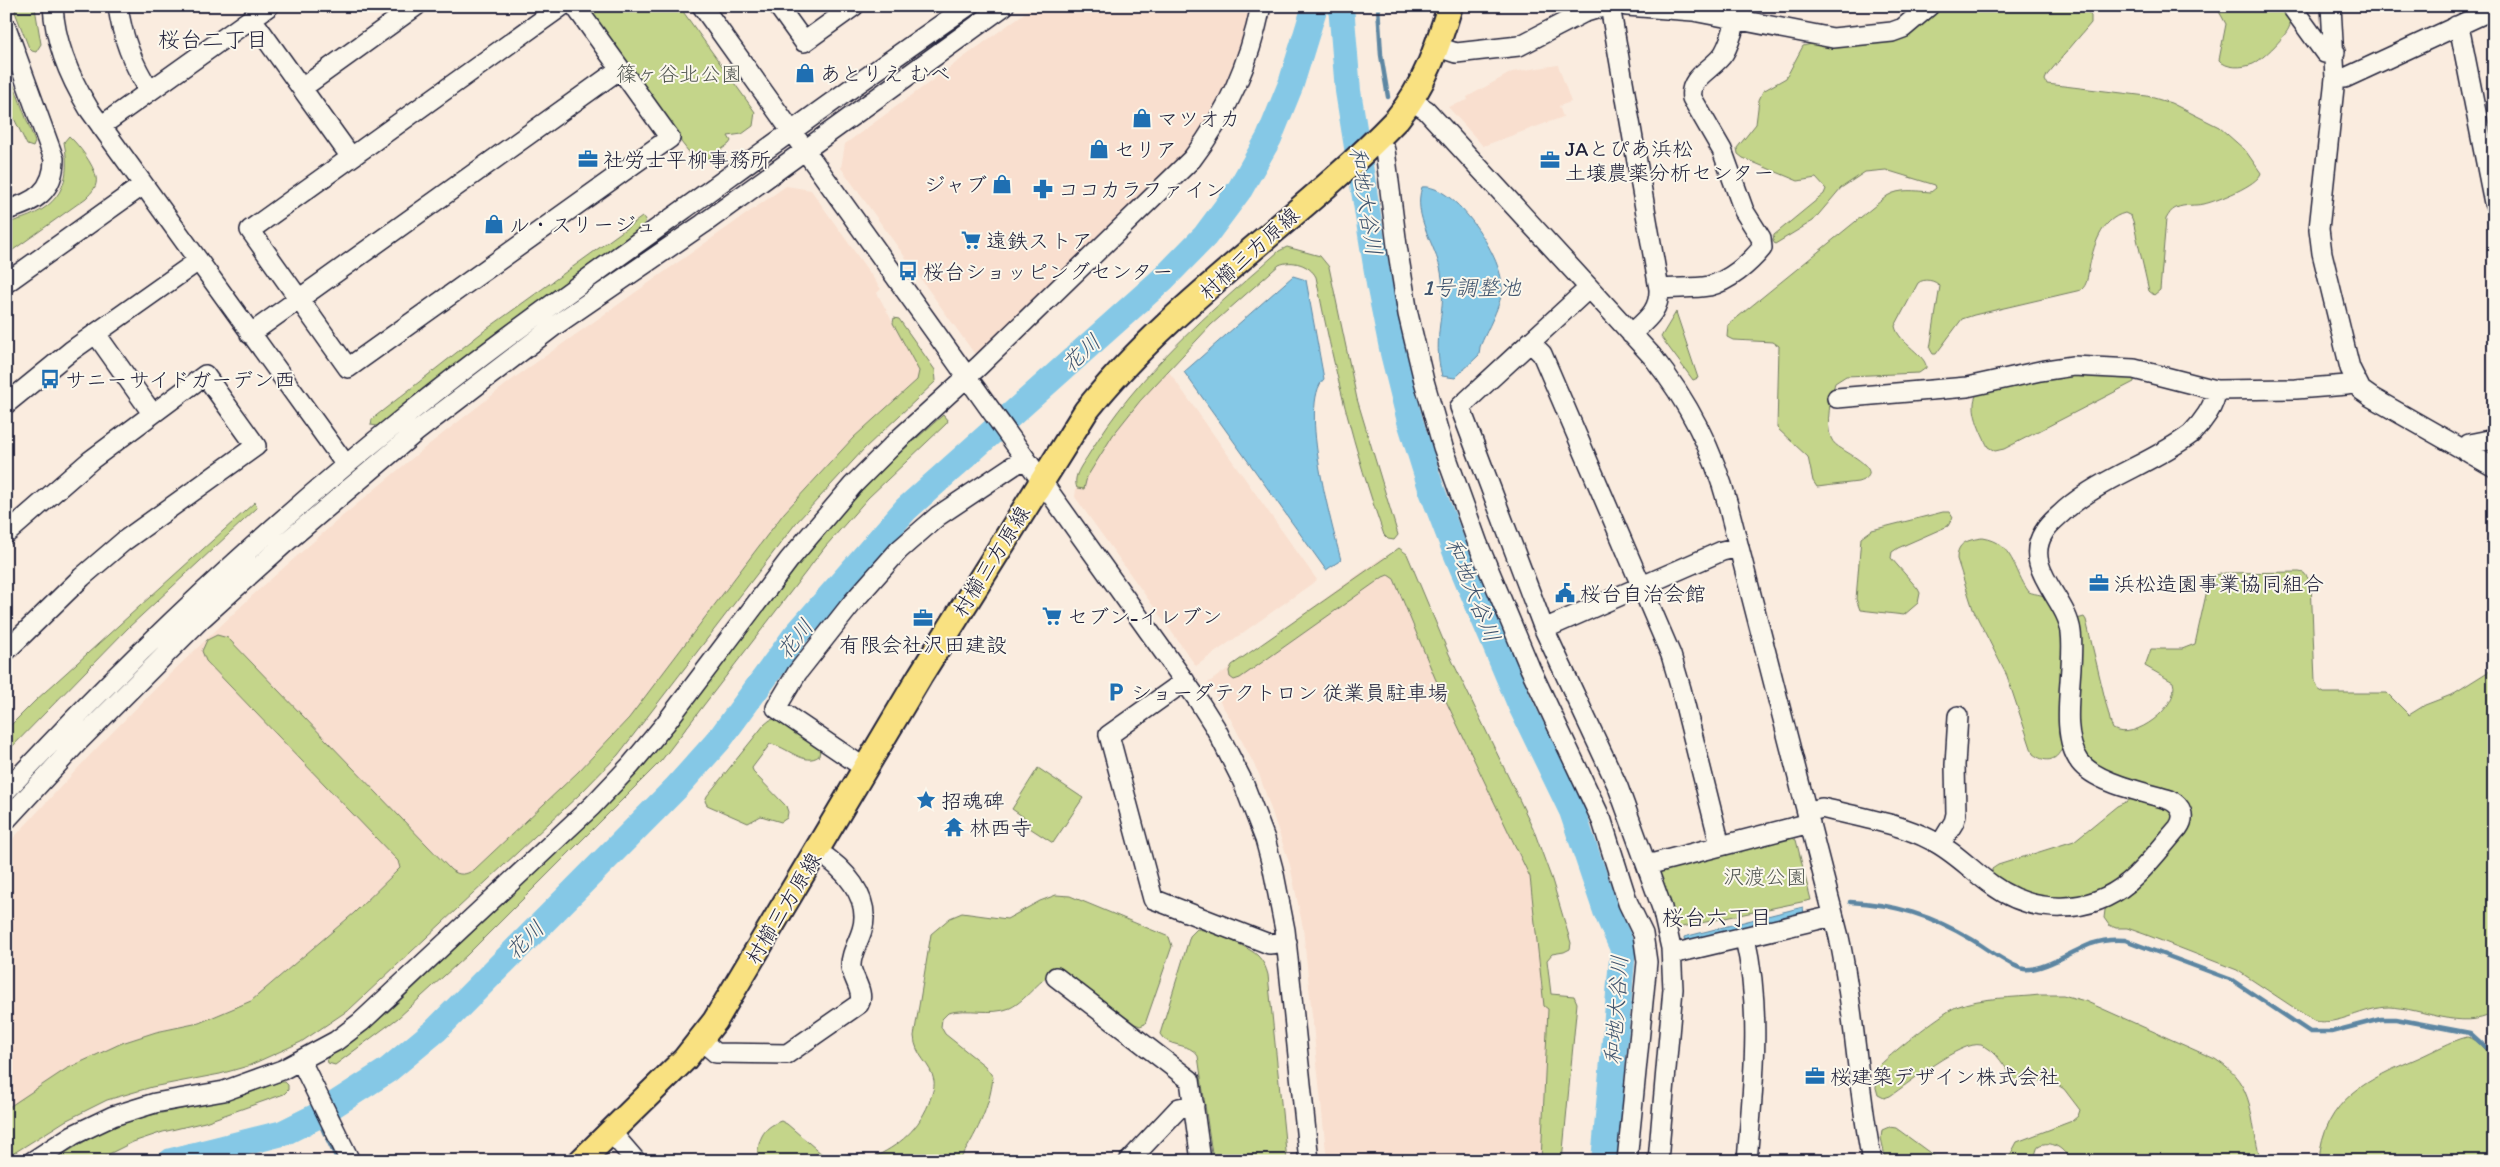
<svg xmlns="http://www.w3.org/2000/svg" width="2500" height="1167" font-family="Itim,'Klee One',sans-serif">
	<rect width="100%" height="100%" fill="#faecdf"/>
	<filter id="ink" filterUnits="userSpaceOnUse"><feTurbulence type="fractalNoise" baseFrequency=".02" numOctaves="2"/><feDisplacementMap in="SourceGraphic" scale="10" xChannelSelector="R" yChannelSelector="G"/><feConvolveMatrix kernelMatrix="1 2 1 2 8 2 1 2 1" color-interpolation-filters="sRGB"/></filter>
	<g filter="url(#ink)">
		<path fill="#f9dfcf" d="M 1034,6 L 1254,6 L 1235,74 L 1187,155 L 983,354 L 974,353 L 841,168 L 845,144 Z
			M 1558,65 L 1571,102 L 1559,106 L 1563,117 L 1483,146 L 1448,107 L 1468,100 L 1467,97 L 1512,72 Z
			M 786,186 L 811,190 L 881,289 L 877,293 L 919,371 L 917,380 L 853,438 L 784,513 L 629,718 L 578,772 L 474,870 L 465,875 L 457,875 L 426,845 L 354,913 L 251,1001 L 199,1023 L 156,1032 L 122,1043 L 6,1109 L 6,846 L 91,754 L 171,673 L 254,594 L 339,519 L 427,446 L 517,376 Z
			M 1162,362 L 1317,580 L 1196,666 L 1075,497 L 1078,473 L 1105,429 L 1132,394 Z
			M 1384,556 L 1435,678 L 1530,877 L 1548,1009 L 1541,1161 L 1327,1161 L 1303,928 L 1290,865 L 1259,774 L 1230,718 L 1208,683 Z"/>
		<path fill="#c4d58a" stroke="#737c62" d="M 17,6 L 34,6 L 35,8 L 41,44 L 36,52 L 32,51 L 29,48 L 15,12 Z
			M 584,6 L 679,6 L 755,112 L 753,126 L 742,134 L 728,136 L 731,141 L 729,144 L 705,161 L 696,161 L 681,142 L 680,135 L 677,137 Z
			M 1943,6 L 2083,6 L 2091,16 L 2091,23 L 2047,75 L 2045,80 L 2047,84 L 2147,96 L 2171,103 L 2219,127 L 2245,150 L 2261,173 C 2258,185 2217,201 2204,204 C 2195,206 2185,204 2176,208 C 2171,210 2169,214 2166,219 L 2160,290 L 2154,295 L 2149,291 L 2133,221 L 2131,216 L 2125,213 C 2101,219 2093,247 2089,269 C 2087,277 2088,284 2081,290 L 1974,315 L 1962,319 L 1936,354 L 1933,354 L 1930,349 L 1940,286 C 1935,280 1924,278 1918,283 L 1895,326 C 1898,343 1928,356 1926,368 L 1919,373 L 1846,376 L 1835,383 C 1831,397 1825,424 1831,438 C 1833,443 1837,446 1842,449 C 1849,454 1888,473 1858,482 L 1817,487 L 1813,481 L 1808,457 L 1777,428 L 1779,346 L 1773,342 L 1733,340 L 1727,337 L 1728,325 L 1887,196 C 1900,188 1915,191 1931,192 L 1936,188 L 1935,185 L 1886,170 L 1865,172 L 1841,188 L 1813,221 L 1775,244 L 1773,241 L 1774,235 L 1824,194 L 1826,189 L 1816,178 L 1798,181 L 1743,158 L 1738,154 L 1737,148 L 1756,124 L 1759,100 L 1763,91 L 1786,78 L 1803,46 L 1931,15 Z
			M 2216,6 L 2281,6 C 2285,11 2290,17 2290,24 C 2290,33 2262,60 2253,64 C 2243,68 2226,69 2219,60 L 2226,24 Z
			M 6,64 L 35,142 L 33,147 L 27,145 L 6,102 Z
			M 69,136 C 78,144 94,165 96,177 C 98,186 92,192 86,198 L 6,255 L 6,223 C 52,213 74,191 64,142 Z
			M 642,217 L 646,219 L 644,225 L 489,338 L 377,426 L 371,425 L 372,419 L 484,331 Z
			M 1287,247 L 1320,256 L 1329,267 L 1357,399 L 1398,535 L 1394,540 L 1388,539 L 1384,535 C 1354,451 1333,365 1316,277 C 1310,265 1292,259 1279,265 L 1211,325 L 1140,401 L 1113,435 L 1087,477 L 1084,489 L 1077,488 C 1072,476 1083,464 1089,454 C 1137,374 1210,312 1279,251 Z
			M 1676,312 L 1698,378 L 1693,380 L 1661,337 Z
			M 894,318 L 899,319 L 935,370 L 936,381 L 864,449 L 796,523 L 618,755 L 580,794 L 350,1009 L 301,1042 L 248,1066 L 220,1074 L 152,1087 L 107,1100 L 65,1121 L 6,1158 L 6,1109 L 66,1069 L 122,1043 L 156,1032 L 199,1023 L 251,1001 L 354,913 L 400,868 L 398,861 L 206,661 L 202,651 L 207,640 L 217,635 L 228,638 L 451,870 C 460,876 465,875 474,870 L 578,772 L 629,718 L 784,513 L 853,438 L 917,380 L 919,371 L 893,323 Z
			M 2111,372 L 2134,379 L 2134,382 L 2004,449 L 1995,451 L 1988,447 C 1981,433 1968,408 1977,394 L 2041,376 Z
			M 943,415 L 948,421 L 946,424 L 868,498 L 825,547 L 661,761 L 467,955 L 398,1018 L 335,1065 L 328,1063 L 327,1059 L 330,1056 L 367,1030 L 390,1010 L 599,813 L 638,773 L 673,730 L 817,540 L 883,468 Z
			M 255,502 L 257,508 L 128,628 L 6,753 L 6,730 L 35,701 Z
			M 1943,512 L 1950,512 L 1953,517 L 1948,526 L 1898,548 L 1892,552 L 1891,558 L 1918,589 L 1920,593 L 1918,603 L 1904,615 L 1860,610 L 1856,599 L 1861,538 L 1872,530 Z
			M 1982,538 C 2014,543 2013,570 2029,592 C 2036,595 2045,594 2050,600 C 2072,625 2063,714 2062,748 C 2056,762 2045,763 2033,754 L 2007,676 L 1973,609 L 1957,559 C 1957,542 1968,540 1982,538 Z
			M 1399,548 L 1407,554 L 1449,654 L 1533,828 L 1552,880 L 1571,943 L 1570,949 L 1564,952 L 1552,954 L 1547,960 L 1551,994 L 1574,996 L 1577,1003 L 1562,1161 L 1541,1161 L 1548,1009 L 1544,1006 L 1530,877 L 1435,678 L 1394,579 L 1388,575 L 1383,577 L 1240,678 L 1234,680 L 1230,677 L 1229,671 L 1232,665 Z
			M 2299,572 L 2304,573 L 2311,582 L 2315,681 L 2318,689 L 2324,693 L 2387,693 L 2409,715 L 2425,705 L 2451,695 L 2494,668 L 2494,1013 C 2461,1031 2423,1008 2389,1007 C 2363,1007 2339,1026 2314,1021 L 2237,970 L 2144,934 L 2127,928 L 2116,928 L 2109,925 L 2104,918 L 2105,910 L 2110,903 L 2189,818 L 2092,765 L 2077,738 L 2077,619 L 2084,617 L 2086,620 L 2111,724 L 2113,729 C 2134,742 2181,706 2173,682 L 2145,666 L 2151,649 L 2182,649 L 2195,644 L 2209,581 L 2216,575 L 2225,573 Z
			M 777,719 L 817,744 L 820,750 L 819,756 C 804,767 787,746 770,744 L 752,768 L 754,773 L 786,806 L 788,812 L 787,818 L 781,822 L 761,816 L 748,823 L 707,805 L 705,801 L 707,796 L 764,725 L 770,720 Z
			M 1038,768 L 1083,798 L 1053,843 L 1022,823 L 1025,818 L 1012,809 Z
			M 2132,799 C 2150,799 2164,803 2176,817 L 2139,862 L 2109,888 L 2071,900 L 2032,898 L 1992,876 L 1992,869 L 1998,865 L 2074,841 L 2117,806 Z
			M 1787,835 L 1796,840 L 1811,900 L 1677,928 L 1659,872 L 1662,867 Z
			M 1056,895 L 1070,896 L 1169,937 L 1172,946 L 1145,1024 L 1140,1026 L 1135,1024 L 1063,970 C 1044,971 1028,1000 1010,1008 C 991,1016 968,1007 948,1013 L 942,1019 L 941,1027 L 945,1034 L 985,1066 L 993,1077 C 990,1108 975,1136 959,1161 L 866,1161 C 895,1148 916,1134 929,1103 C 931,1096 935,1088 934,1081 C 931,1063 915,1057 914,1036 L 931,934 L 950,918 L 962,913 L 1007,919 L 1040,901 Z
			M 1197,929 C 1210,930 1247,946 1257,955 C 1263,961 1266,967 1268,975 L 1287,1161 L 1213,1161 L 1198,1056 C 1190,1042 1167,1048 1160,1034 L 1190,936 Z
			M 2040,995 L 2063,995 L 2085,1001 L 2215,1059 C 2258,1086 2248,1118 2261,1161 L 2070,1161 C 2065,1149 2051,1139 2038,1146 L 2033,1161 L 2007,1161 L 2017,1142 L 2072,1121 L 2078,1116 L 2080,1110 L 2064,1089 L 2053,1082 L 2016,1080 C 2004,1069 1998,1050 1981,1045 C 1961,1040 1908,1084 1890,1096 L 1884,1098 L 1878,1095 L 1876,1088 L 1876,1069 C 1889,1055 1939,1015 1956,1007 C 1981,997 2014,998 2040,995 Z
			M 2467,1037 C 2480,1039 2483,1052 2494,1057 L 2494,1161 L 2319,1161 C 2323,1099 2369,1079 2418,1058 C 2434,1051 2451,1041 2467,1037 Z
			M 279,1082 L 285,1082 L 288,1085 L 288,1090 L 284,1094 L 205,1122 L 163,1132 L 133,1142 L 95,1161 L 52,1161 L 97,1134 L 137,1118 L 226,1100 Z
			M 781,1121 L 787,1124 L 830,1161 L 757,1161 C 758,1141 761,1128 781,1121 Z
			M 1889,1127 L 1896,1128 L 1941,1161 L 1886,1161 L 1881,1138 L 1882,1130 Z"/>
		<path fill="#85c8e6" stroke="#5d86a2" d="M 1422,187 C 1455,183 1502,257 1502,286 C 1503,303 1486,331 1480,347 L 1479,355 L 1455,378 L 1442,376 C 1431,337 1448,308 1441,272 C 1436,245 1412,216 1422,187 Z
			M 1293,276 L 1306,280 L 1324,379 C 1298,404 1332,526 1341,560 L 1326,570 L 1184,372 Z
			M 1803,907 L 1804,914 L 1685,944 L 1684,937 Z"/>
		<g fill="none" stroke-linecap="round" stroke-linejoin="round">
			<path stroke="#5d86a2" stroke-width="4.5" d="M 1378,6 L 1381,55 L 1388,97
				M 1850,902 C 1895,904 1932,916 1971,939 C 1985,947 2009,966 2024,969 C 2041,972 2075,950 2091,944 C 2103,940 2113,939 2125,940 L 2232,980 L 2310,1032 L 2331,1032 L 2381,1019 L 2396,1019 L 2470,1033 L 2494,1055
				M 1622,947 L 1635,946
				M 317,1116 L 325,1134
				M 328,1140 L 338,1161"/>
			<path stroke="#85c8e6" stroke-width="26" d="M 1341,6 L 1348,91 L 1379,284 L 1393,353 L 1410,421 L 1431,488 L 1456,553 L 1520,704 L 1572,811 L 1606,911 L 1623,949 L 1604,1161
				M 171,1161 L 283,1133 L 315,1117 L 388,1070 L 436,1030 L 676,788 L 719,740 L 795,636 L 906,509 L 1164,278 L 1205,236 L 1240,189 L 1269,138 L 1291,84 L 1315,6"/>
			<defs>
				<path id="minor" d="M 53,6 C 55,44 70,78 89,109 L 346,465
					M 118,6 C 122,38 133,65 150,91
					M 562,6 L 250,230 L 348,368 L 670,138 L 575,6
					M 702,6 L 1198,700 L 1215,727 L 1243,782 L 1265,839 L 1273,869 L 1285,930 L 1309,1161
					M 778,6 L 804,42 L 854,6
					M 1610,6 L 1659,289 C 1660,311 1646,320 1631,334
					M 1627,6 L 1693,11 L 1833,38 L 1892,32 L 1903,28 L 1929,6
					M 2291,6 L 2325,53 L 2335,52
					M 2331,6 L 2335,78 L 2319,229 L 2322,253 L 2350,368 L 2361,390 L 2371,397 L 2494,467
					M 252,19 L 351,157
					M 2456,26 L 2461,36 L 2494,203
					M 6,27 L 54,159 C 54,191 34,203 6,210
					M 1438,47 L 1456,53 L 1519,46 L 1583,13 L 1606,6
					M 2335,78 L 2345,78 L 2494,9
					M 302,88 L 416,6
					M 1412,101 L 1426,110 L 1652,356 C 1688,401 1713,449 1728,505 L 1839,937 C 1855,1010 1857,1087 1872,1161
					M 101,126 L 269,6
					M 1377,140 L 1385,150 L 1397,246 L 1408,314 L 1424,381 L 1443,447 L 1478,544 L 1530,668 L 1602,821 L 1628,903 L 1643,934 L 1647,962 L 1627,1161
					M 6,283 L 143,185
					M 1589,288 L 1460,407 L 1544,629 L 1618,787 L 1662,908 L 1671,948 L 1673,989 L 1658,1161
					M 1659,289 C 1675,287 1693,289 1709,286 C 1729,281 1749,264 1762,248 L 1761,238 L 1744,211 L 1722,150 L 1692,98 C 1688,77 1714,69 1724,53 C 1730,43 1733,31 1736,20
					M 96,334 L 152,413
					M 250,334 L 620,69
					M 1530,342 L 1542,354 L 1671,655 L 1681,689 L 1720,845
					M 1837,398 L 1967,387 L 2040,371 L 2073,366 L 2134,369 L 2216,390 L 2296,389 L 2347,385 L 2354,380
					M 6,404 L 71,351 L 198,261
					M 2465,451 L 2469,444 L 2494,439
					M 6,534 L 91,460 L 205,375 L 256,446 L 124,541 L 82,577 L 6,651
					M 1544,629 L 1722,551 L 1739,547
					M 1185,681 L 1109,735 L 1153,899 L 1269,944 L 1287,942
					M 866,769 L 776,708 L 797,673 L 853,602 L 899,550 L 938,516 L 1025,458
					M 6,791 C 129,657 261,533 402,419 C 493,345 589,278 683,210 C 778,141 872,72 968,6
					M 1807,812 L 1822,808 C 1858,817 1899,823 1931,840 C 1954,851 1972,871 1992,885 C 2033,915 2090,915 2129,882 C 2147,867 2162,846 2178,828 C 2186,817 2182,806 2170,800 C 2144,792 2096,783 2080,762 C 2057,731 2076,670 2071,632 C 2067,598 2021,568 2044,532 C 2049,523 2058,517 2065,510 C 2103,477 2151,464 2191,434 C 2201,424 2216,405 2216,390
					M 6,820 L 78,742 L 200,620 L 285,543 L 416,432 L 553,327 L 703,224 L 1004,6
					M 1940,845 L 1954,822 L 1956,814 L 1955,765 L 1958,716
					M 1647,865 L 1810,823
					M 1745,938 C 1762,1012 1753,1086 1747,1161
					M 1672,954 L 1833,916
					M 1056,977 L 1190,1080 L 1201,1161
					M 701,1040 L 716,1053 L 787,1054 L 859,1004 C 865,993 853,979 851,967 C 850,955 859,941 862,930 C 872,897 843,867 817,851
					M 301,1061 L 350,1161
					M 611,1132 L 636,1161
					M 33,1161 L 73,1135 L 113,1116 L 155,1103 L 224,1091 L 282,1070 L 336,1041 L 361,1022 L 592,806 L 630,766 L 665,724 L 789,560 L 853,485 L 900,438 L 979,366 L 1192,159 C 1228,112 1249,64 1261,6
					M 1129,1161 L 1179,1108 L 1194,1105"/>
				<path id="major" d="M 581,1161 L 685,1059 L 715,1021 L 920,676 L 1086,411 C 1175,299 1299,221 1397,119 C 1425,85 1437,48 1450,6"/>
			</defs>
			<use href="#minor" stroke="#22223b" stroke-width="22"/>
			<use href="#major" stroke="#22223b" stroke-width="28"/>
			<use href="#minor" stroke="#fbf7ec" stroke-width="19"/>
			<use href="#major" stroke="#f9e181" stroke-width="24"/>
		</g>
	</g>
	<defs>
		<symbol id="shop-bare" viewBox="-9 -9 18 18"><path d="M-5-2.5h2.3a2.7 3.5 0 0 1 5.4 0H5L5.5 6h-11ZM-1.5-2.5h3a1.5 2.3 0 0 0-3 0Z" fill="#1f6fb2" stroke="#fbf7ec" stroke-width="2.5" paint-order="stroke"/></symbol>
		<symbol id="office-bare" viewBox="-9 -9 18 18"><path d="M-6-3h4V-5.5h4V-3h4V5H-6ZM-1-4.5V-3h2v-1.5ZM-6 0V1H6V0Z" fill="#1f6fb2" stroke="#fbf7ec" stroke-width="2.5" paint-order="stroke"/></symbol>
		<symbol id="pharmacy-bare" viewBox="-9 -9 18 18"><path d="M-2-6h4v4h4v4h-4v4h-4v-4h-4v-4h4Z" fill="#1f6fb2" stroke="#fbf7ec" stroke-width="2.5" paint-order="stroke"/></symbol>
		<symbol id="supermarket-bare" viewBox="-9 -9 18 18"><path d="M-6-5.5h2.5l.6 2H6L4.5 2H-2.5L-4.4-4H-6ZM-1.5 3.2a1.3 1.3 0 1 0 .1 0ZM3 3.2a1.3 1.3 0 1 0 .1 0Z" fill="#1f6fb2" stroke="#fbf7ec" stroke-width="2.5" paint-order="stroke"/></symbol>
		<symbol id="bus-bare" viewBox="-9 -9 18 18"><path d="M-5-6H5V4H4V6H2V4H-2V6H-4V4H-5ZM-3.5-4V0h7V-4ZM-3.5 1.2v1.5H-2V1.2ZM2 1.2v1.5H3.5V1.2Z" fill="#1f6fb2" stroke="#fbf7ec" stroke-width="2.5" paint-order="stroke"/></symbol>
		<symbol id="civic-bare" viewBox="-9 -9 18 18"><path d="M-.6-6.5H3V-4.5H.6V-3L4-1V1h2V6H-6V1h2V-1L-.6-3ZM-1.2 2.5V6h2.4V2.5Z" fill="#1f6fb2" stroke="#fbf7ec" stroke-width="2.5" paint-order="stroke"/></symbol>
		<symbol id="parking-bare" viewBox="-9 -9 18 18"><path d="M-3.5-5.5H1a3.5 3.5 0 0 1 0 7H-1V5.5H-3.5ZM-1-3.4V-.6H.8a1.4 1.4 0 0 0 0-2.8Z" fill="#1f6fb2" stroke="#fbf7ec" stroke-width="2.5" paint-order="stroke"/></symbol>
		<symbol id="sight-bare" viewBox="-9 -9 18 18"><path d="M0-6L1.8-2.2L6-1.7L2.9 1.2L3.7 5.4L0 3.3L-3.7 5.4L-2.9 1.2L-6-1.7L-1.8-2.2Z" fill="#1f6fb2" stroke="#fbf7ec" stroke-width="2.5" paint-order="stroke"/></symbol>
		<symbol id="temple-bare" viewBox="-9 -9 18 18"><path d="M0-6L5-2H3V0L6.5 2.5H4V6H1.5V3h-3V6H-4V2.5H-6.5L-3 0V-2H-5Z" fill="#1f6fb2" stroke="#fbf7ec" stroke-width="2.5" paint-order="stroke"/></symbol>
	</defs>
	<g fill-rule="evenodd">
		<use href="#shop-bare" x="791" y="59" width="28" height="28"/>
		<use href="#shop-bare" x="1128" y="104" width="28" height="28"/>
		<use href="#shop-bare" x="1085" y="135" width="28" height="28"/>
		<use href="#office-bare" x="574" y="145" width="28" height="28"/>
		<use href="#office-bare" x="1536" y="146" width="28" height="28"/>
		<use href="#shop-bare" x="988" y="170" width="28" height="28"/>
		<use href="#pharmacy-bare" x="1029" y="175" width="28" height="28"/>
		<use href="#shop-bare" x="480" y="210" width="28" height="28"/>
		<use href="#supermarket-bare" x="957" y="226" width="28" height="28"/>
		<use href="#bus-bare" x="894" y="257" width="28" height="28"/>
		<use href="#bus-bare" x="36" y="365" width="28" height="28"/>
		<use href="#office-bare" x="2085" y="569" width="28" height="28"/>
		<use href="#civic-bare" x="1551" y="579" width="28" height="28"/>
		<use href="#supermarket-bare" x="1038" y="602" width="28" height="28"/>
		<use href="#office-bare" x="909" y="604" width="28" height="28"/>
		<use href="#parking-bare" x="1102" y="678" width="28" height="28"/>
		<use href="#sight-bare" x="912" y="786" width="28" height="28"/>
		<use href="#temple-bare" x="940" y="813" width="28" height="28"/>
		<use href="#office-bare" x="1801" y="1062" width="28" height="28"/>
	</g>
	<g text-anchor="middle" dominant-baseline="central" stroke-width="4" stroke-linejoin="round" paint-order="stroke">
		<g font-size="21" fill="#535853" stroke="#fbf7ec">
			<text x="679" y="73">篠ヶ谷北公園</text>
			<text x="1765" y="876">沢渡公園</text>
		</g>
		<g font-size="21" fill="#22223b" stroke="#fbf7ec" text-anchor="start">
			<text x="820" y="73">あとりえ むべ</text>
			<text x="1157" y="118">マツオカ</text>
			<text x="1565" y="148">JAとぴあ浜松<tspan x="1565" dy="24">土壌農薬分析センター</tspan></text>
			<text x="1114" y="149">セリア</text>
			<text x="603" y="159">社労士平柳事務所</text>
			<text x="987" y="184" text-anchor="end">ジャブ</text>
			<text x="1058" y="189">ココカラファイン</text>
			<text x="509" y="224">ル・スリージュ</text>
			<text x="986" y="240">遠鉄ストア</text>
			<text x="923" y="271">桜台ショッピングセンター</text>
			<text x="65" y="379">サニーサイドガーデン西</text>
			<text x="2114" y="583">浜松造園事業協同組合</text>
			<text x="1580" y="593">桜台自治会館</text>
			<text x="1067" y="616">セブン-イレブン</text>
			<text x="923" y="644" text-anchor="middle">有限会社沢田建設</text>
			<text x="1131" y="692">ショーダテクトロン 従業員駐車場</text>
			<text x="941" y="800">招魂碑</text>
			<text x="969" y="827">林西寺</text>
			<text x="1830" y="1076">桜建築デザイン株式会社</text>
		</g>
		<g font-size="21" fill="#22223b" stroke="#fbf7ec">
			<text transform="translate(1249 253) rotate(-42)">村櫛三方原線</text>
			<text transform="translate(991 561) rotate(-58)">村櫛三方原線</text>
			<text transform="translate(783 908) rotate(-59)">村櫛三方原線</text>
		</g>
		<g font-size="22" fill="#22223b" stroke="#fbf7ec">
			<text x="213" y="39">桜台二丁目</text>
			<text x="1717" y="917">桜台六丁目</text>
		</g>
		<g font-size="22" font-style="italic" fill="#40546e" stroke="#fbf7ec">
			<text transform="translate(1366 201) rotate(81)">和地大谷川</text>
			<text x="1472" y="287">1号調整池</text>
			<text transform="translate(1081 353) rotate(-42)">花川</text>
			<text transform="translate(1473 590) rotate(68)">和地大谷川</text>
			<text transform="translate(795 639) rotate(-51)">花川</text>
			<text transform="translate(525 940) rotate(-45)">花川</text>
			<text transform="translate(1616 1010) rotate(-86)">和地大谷川</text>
		</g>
	</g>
	<rect width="2500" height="1167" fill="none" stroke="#fbf7ec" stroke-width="25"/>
	<rect x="12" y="12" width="2475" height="1142" fill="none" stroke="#22223b" stroke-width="2" filter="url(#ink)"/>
</svg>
